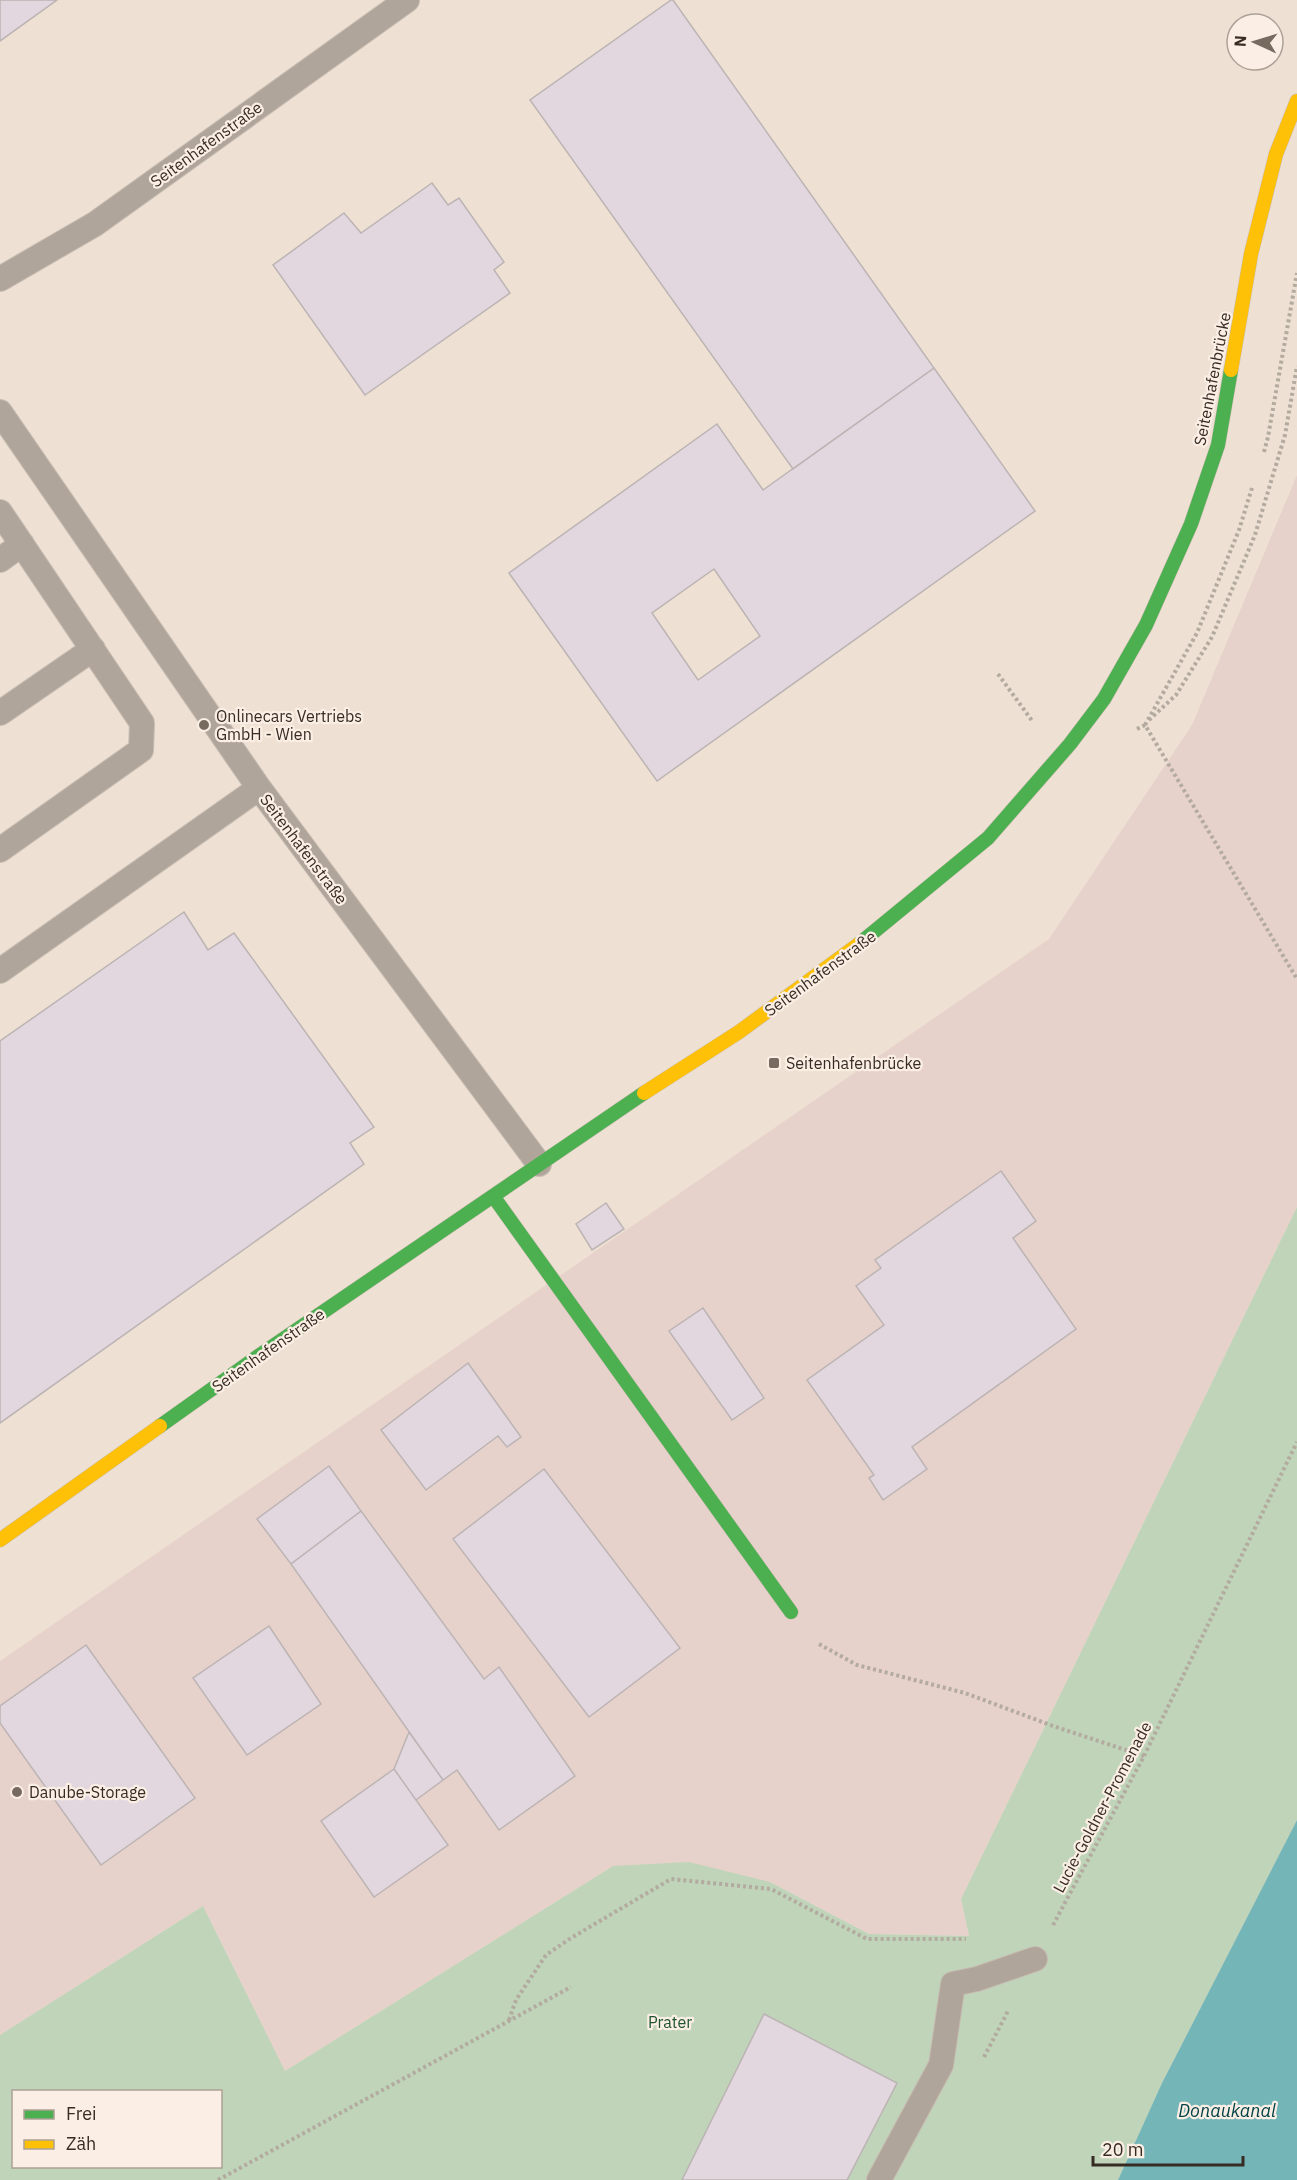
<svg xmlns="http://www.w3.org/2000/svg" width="1297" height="2180" font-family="'IBM Plex Sans',sans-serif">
	<rect width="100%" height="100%" fill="#eee0d2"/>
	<path fill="#e7d2cb" d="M 1297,475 L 1297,1207 L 961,1899 L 969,1936 L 869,1934 L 770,1882 L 613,1866 L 285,2071 L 203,1906 L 0,2035 L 0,1661 L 1049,939 L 1192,725 Z"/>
	<path fill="#bfd4b9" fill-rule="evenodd" d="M 1297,1207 L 1297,1820 L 1162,2083 L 1118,2180 L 0,2180 L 0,2035 L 203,1906 L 285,2071 L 613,1866 L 689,1862 L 770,1882 L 869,1934 L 969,1936 L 961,1899 ZM 14,2092 L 220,2092 L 220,2166 L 14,2166 Z"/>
	<path fill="#74b5b7" d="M 1297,1820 L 1297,2180 L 1118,2180 L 1162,2083 Z"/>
	<path fill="#e2d7de" stroke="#bcb4b4" stroke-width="1.5" fill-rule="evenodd" d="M 0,0 L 57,0 L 0,41 Z
		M 671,0 L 673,0 L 934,368 L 793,469 L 530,100 Z
		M 432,183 L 448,205 L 459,198 L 504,262 L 494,270 L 510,293 L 365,395 L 273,265 L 344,213 L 361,233 Z
		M 934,368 L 1035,511 L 657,781 L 509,573 L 717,424 L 763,490 ZM 714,569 L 760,636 L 698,680 L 652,613 Z
		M 184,912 L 208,950 L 234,933 L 374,1127 L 350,1143 L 364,1164 L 0,1423 L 0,1041 Z
		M 1001,1171 L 1036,1221 L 1013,1238 L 1076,1329 L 912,1447 L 927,1469 L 883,1500 L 869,1478 L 874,1475 L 807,1380 L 884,1325 L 856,1286 L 881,1268 L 875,1260 Z
		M 606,1203 L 624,1229 L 592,1250 L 576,1224 Z
		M 703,1308 L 764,1398 L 732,1420 L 669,1331 Z
		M 468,1363 L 521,1437 L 507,1447 L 498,1436 L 426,1490 L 381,1430 Z
		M 329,1466 L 361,1511 L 291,1564 L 257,1519 Z
		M 544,1469 L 680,1648 L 589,1717 L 453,1539 Z
		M 361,1511 L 484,1679 L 499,1667 L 575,1776 L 499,1830 L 457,1770 L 443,1780 L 291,1564 Z
		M 269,1626 L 321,1704 L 247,1755 L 193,1678 Z
		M 86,1645 L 195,1798 L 101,1865 L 0,1723 L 0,1706 Z
		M 409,1732 L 443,1780 L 416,1800 L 394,1769 Z
		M 394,1769 L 448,1845 L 374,1897 L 321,1821 Z
		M 764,2014 L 897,2083 L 847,2180 L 682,2180 Z"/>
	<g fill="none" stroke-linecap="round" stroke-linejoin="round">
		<defs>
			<path id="lane" d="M 0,279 L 95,224 L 407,0
				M 0,412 L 259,788
				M 0,512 L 142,723 L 141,750 L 0,850
				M 0,560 L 22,544
				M 0,713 L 93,649
				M 0,971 L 259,788 L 539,1164
				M 879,2180 L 941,2065 L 953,1984 L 977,1979 L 1035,1959"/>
			<path id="fast" d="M 859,944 L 988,838 L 1070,744 L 1104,699 L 1146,625 L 1191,524 L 1218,445 L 1231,370
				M 493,1196 L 791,1612
				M 160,1426 L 257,1357 L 644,1093"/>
			<path id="slow" d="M 1231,370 L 1251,254 L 1276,154 L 1297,101
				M 644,1093 L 739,1032 L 859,944
				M 0,1540 L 160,1426"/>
		</defs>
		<use href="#lane" stroke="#c7bcb1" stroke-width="26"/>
		<use href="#fast" stroke="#c7bcb1" stroke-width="15"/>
		<use href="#slow" stroke="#c7bcb1" stroke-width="15"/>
		<path stroke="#b3aaa0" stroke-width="4" stroke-dasharray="3 3" stroke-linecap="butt" d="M 1264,452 L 1268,437 L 1297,273
			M 998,674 L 1033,722
			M 1149,720 L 1176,695 L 1212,637 L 1255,535 L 1285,435 L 1297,366
			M 1145,725 L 1197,633 L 1239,530 L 1252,488
			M 1137,729 L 1145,725 L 1297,979
			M 819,1644 L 857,1665 L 965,1693 L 1053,1726 L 1144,1756
			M 1053,1925 L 1144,1756 L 1297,1442
			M 509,2020 L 516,2000 L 546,1955 L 571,1938 L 671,1879 L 771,1889 L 867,1939 L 966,1939
			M 984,2057 L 1008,2011
			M 218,2180 L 571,1987"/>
		<use href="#lane" stroke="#b0a59b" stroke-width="24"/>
		<use href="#fast" stroke="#4caf50" stroke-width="14"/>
		<use href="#slow" stroke="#ffc107" stroke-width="14"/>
	</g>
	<g fill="#776b60" stroke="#fbefe5" stroke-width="2">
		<circle cx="204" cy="725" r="6"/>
		<rect x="768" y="1057" width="12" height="12" rx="3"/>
		<circle cx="17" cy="1792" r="6"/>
	</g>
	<g text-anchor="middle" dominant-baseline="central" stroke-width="4.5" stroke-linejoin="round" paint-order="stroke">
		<g font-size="16" fill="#372c23" stroke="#fbefe5">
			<text transform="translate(206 144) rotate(-36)">Seitenhafenstraße</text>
			<text transform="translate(1212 379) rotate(-79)">Seitenhafenbrücke</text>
			<text transform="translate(304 849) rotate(53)">Seitenhafenstraße</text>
			<text transform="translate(820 973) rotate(-36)">Seitenhafenstraße</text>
			<text transform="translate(268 1350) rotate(-35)">Seitenhafenstraße</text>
			<text transform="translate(1102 1807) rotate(-62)">Lucie-Goldner-Promenade</text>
		</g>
		<g font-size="16" fill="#372c23" stroke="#fbefe5" text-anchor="start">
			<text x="216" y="716">Onlinecars Vertriebs<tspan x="216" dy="18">GmbH - Wien</tspan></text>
			<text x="786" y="1063">Seitenhafenbrücke</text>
			<text x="29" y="1792">Danube-Storage</text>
		</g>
		<g font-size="16" fill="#1e552f" stroke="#fbefe5">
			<text x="670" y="2022">Prater</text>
		</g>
		<g font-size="18" font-style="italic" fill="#034247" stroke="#fbefe5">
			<text x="1227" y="2110">Donaukanal</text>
		</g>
	</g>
	<rect x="12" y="2090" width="210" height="78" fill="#fbefe5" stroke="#ada197" stroke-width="1.5"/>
	<rect x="24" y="2110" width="30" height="9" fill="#4caf50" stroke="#ada197" stroke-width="1.5"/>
	<text x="66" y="2120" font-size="18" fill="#372c23">Frei</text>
	<rect x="24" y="2140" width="30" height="9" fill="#ffc107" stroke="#ada197" stroke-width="1.5"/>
	<text x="66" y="2150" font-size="18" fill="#372c23">Zäh</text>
	<g transform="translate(1255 42) rotate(274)"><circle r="28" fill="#fbefe5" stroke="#ada197" stroke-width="1.5"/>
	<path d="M0-4.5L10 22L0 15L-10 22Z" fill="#776b60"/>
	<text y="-9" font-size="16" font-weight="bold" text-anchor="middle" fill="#372c23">N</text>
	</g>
	<path d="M1093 2156v9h150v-9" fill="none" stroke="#372c23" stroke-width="3"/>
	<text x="1102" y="2156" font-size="18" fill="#372c23" stroke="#fbefe5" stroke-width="4.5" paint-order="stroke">20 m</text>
</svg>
